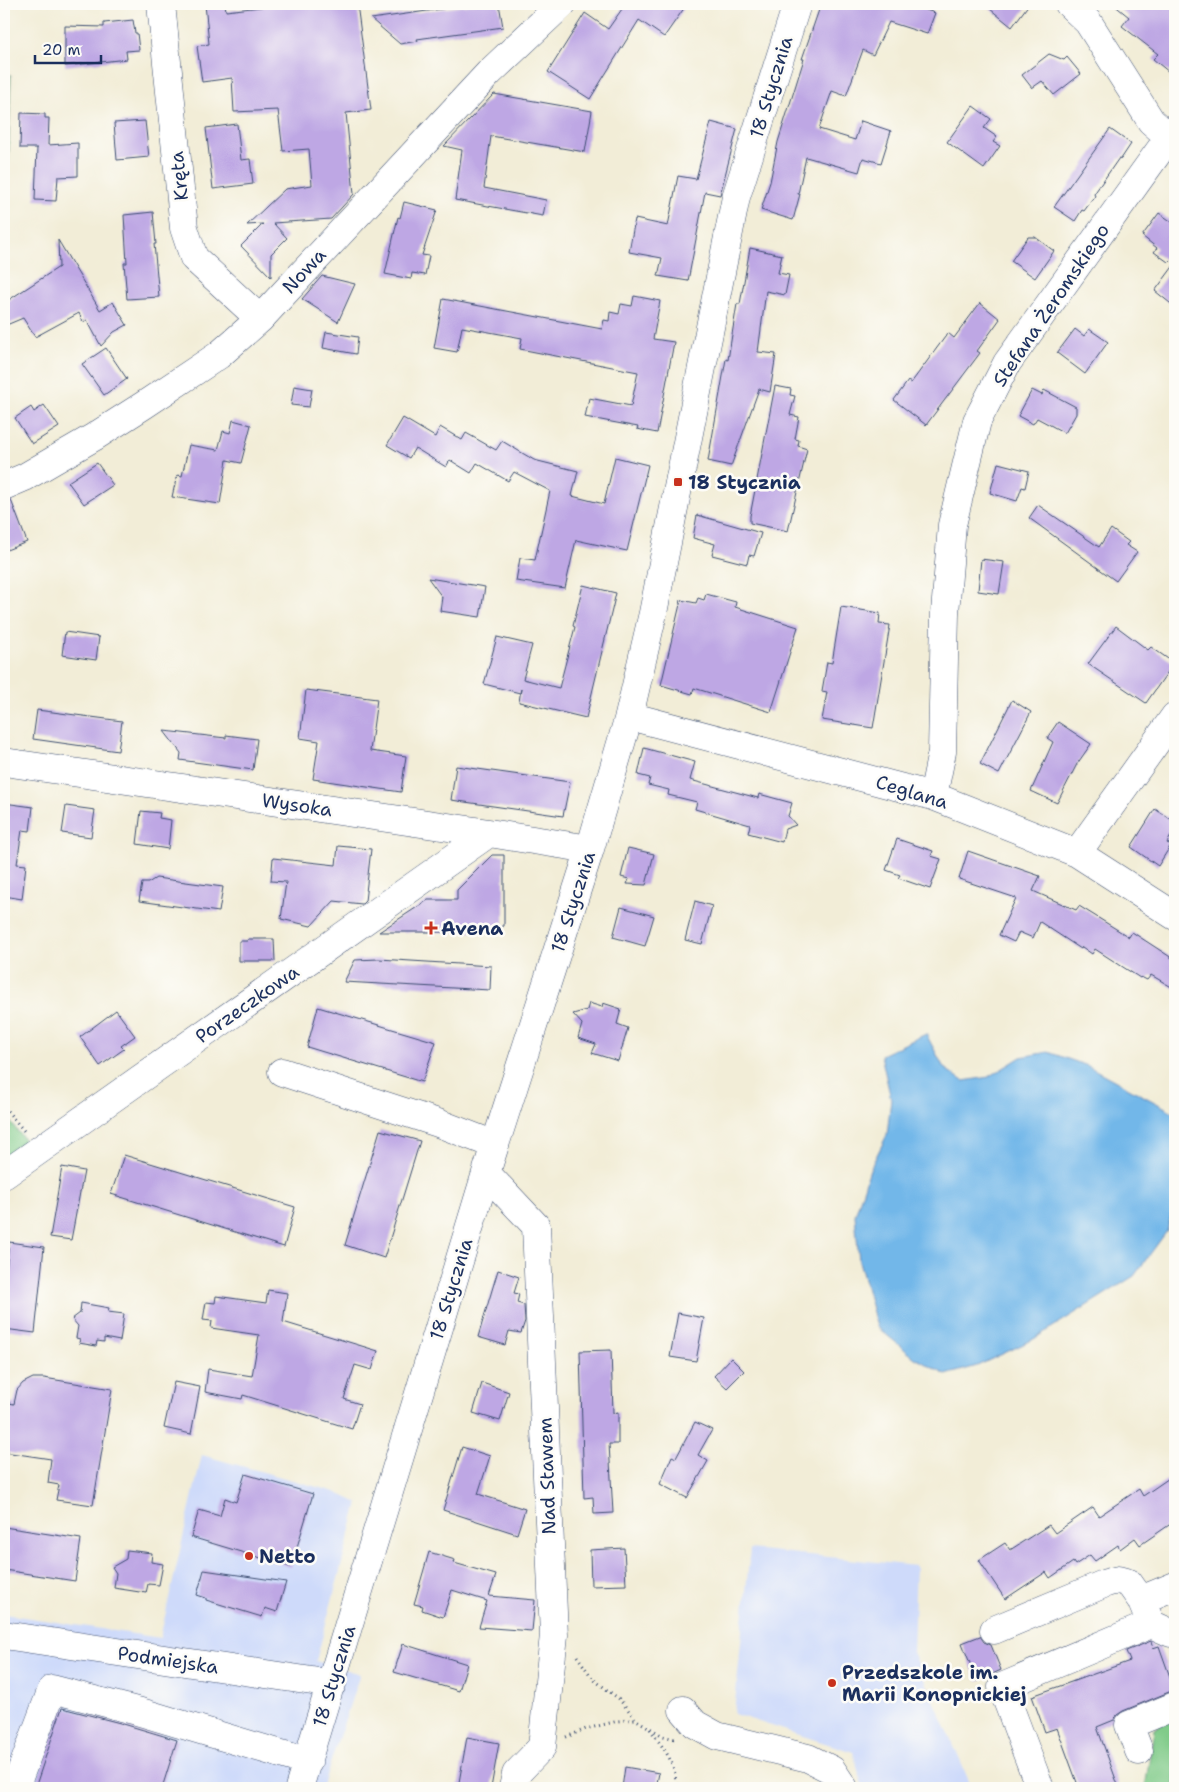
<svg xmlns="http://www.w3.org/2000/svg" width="1179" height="1792" font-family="'Shantell Sans',sans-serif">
	<rect width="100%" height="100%" fill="#fdfcf7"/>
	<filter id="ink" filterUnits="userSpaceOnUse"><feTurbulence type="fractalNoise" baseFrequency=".02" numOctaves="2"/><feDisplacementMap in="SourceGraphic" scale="10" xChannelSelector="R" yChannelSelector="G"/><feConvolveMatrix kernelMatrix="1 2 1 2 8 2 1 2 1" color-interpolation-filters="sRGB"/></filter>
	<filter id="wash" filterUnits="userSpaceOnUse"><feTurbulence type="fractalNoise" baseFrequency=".0096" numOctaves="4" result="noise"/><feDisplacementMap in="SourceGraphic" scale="20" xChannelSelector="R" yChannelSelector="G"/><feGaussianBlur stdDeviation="1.12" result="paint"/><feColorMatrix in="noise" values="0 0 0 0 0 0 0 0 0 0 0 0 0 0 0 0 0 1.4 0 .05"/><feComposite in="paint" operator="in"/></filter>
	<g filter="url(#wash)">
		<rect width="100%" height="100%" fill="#f2edd7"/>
		<path fill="#cedafa" d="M 202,1455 L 335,1492 L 358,1503 L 316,1661 L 360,1674 L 322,1788 L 4,1788 L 4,1614 L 160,1638 Z
			M 750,1549 L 916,1566 L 913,1652 L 972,1788 L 863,1788 L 853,1752 L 734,1714 Z"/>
		<path fill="#80cb89" stroke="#4e7d74" d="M 4,74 L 11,75 L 5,293 L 4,294 Z
			M 4,1114 L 28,1144 L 4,1162 Z
			M 1175,1714 L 1175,1788 L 1145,1788 L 1154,1729 Z"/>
		<path fill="#72b7e9" stroke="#4673a4" d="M 926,1034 L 944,1068 L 963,1081 L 989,1077 L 1021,1057 L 1048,1052 L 1088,1066 L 1175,1113 L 1175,1200 L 1167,1231 L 1134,1276 L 1032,1340 L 977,1366 L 946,1375 L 915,1358 L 877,1327 L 859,1261 L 855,1215 L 870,1169 L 887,1135 L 891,1099 L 881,1055 Z"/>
		<g id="blocks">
			<path fill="#bea7e4" d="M 205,4 L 225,4 L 226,11 L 286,4 L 357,4 L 371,110 L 346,113 L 354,194 L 331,219 L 273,223 L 287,238 L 271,254 L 271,277 L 241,246 L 263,224 L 247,225 L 285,189 L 312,185 L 309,149 L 283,151 L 278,110 L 234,112 L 232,78 L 202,82 L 197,46 L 209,44 Z
				M 476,4 L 499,4 L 503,27 L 417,39 L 418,41 L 400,44 L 371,19 Z
				M 615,4 L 687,4 L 664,37 L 639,20 L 590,99 L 548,72 L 585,13 L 608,29 L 622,9 Z
				M 821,4 L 881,4 L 894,8 L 896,4 L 916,4 L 927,8 L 926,10 L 935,13 L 927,34 L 889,22 L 873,55 L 863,50 L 846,96 L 832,91 L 819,129 L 855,140 L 861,121 L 891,131 L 881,163 L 863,158 L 859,172 L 806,157 L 798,194 L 800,194 L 793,220 L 761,210 L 770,182 L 778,142 L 804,59 L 802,59 Z
				M 984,4 L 1029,4 L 1012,27 Z
				M 1113,4 L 1175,4 L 1175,77 L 1153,59 L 1158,54 L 1122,26 L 1129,17 Z
				M 133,20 L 135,33 L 137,33 L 139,50 L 126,51 L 127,59 L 65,66 L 65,26 L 104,27 L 104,23 Z
				M 1049,54 L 1064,60 L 1067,57 L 1081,74 L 1054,95 L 1042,81 L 1032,88 L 1022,75 Z
				M 494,94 L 592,111 L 585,152 L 491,136 L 484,188 L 546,200 L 543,216 L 455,200 L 462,150 L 444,146 Z
				M 973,106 L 991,119 L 984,128 L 997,137 L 993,142 L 1000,146 L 984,169 L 947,142 Z
				M 21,113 L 45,114 L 45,118 L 49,118 L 48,145 L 78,143 L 78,176 L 58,177 L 56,201 L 35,200 L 37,148 L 20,148 Z
				M 145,121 L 149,157 L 117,160 L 114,123 Z
				M 711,122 L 737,129 L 720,195 L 705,192 L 688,281 L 658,276 L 662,258 L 629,252 L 635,219 L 668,226 L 678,176 L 696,179 Z
				M 237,124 L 241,160 L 250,159 L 253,184 L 213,189 L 206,128 Z
				M 1110,129 L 1131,144 L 1121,159 L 1119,158 L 1094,194 L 1095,196 L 1084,211 L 1082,210 L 1075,221 L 1054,207 Z
				M 404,202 L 437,210 L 422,255 L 429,256 L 425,275 L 412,273 L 411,279 L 385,274 L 398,217 L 400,218 Z
				M 153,212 L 156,244 L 154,244 L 159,297 L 127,299 L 124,263 L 127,263 L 124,215 Z
				M 1159,213 L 1175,224 L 1175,261 L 1172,258 L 1168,262 L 1154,252 L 1157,248 L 1142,236 Z
				M 1028,237 L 1035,237 L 1054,251 L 1035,278 L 1011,261 Z
				M 58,240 L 100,310 L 113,302 L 127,325 L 114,332 L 101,346 L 87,320 L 83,322 L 79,313 L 35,337 L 23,318 L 4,326 L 4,303 L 59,267 Z
				M 750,248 L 782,255 L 778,273 L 789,275 L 785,295 L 766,291 L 758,352 L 776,354 L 770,392 L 759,389 L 731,466 L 708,461 L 726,359 L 728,360 L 730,347 L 737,304 L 740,304 Z
				M 1175,264 L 1175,307 L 1155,291 Z
				M 322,276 L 355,284 L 338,322 L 302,299 Z
				M 634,296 L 660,301 L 653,339 L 674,342 L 657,433 L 637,429 L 638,427 L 585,417 L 589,398 L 631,406 L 638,372 L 520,349 L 522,338 L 462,327 L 457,352 L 434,348 L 443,299 L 602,329 L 604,320 L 609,321 L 610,312 L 619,314 L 621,304 L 632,306 Z
				M 980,303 L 1000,319 L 977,351 L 980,353 L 926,425 L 894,400 L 908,381 L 911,383 L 948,333 L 954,338 Z
				M 1075,329 L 1084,336 L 1089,329 L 1108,342 L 1085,374 L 1057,353 Z
				M 326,332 L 358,337 L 356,354 L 323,348 Z
				M 106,348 L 127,379 L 104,395 L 82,364 Z
				M 294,386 L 312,389 L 309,407 L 291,405 Z
				M 775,386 L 791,389 L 790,395 L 795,396 L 790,415 L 799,417 L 795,439 L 799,440 L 798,446 L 807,449 L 788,531 L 750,523 L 750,516 Z
				M 1032,390 L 1042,395 L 1044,390 L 1076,407 L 1076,414 L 1065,433 L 1037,418 L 1033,424 L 1018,416 Z
				M 44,405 L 59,427 L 32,444 L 15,418 L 31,407 L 34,412 Z
				M 403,418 L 435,437 L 440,427 L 462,440 L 466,433 L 496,450 L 502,441 L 534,460 L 578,471 L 572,496 L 604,504 L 615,457 L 648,465 L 627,551 L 576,540 L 565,588 L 516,581 L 520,558 L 535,560 L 550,491 L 514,472 L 508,481 L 477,463 L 471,473 L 450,460 L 446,467 L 415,448 L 409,458 L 387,445 Z
				M 233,420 L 251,425 L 241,463 L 227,460 L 220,504 L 172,497 L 177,475 L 182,476 L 189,445 L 218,450 L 223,431 L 230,433 Z
				M 97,463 L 113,485 L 84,504 L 68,482 Z
				M 998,463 L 1029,471 L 1025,488 L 1022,487 L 1017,501 L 990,493 Z
				M 11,500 L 27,542 L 4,551 L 4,501 Z
				M 1038,505 L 1099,547 L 1111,529 L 1129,542 L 1126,545 L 1137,552 L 1116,581 L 1029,518 Z
				M 697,515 L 761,533 L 754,556 L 749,555 L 747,564 L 712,555 L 715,544 L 693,538 Z
				M 981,559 L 1004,562 L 999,594 L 978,591 Z
				M 428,578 L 485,587 L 480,617 L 440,611 L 442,597 Z
				M 583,585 L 616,593 L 586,718 L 519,702 L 521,689 L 520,693 L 484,684 L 497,637 L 532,645 L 523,679 L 559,688 L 575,627 L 573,626 Z
				M 706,594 L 736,602 L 735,607 L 798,627 L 771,712 L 694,688 L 692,694 L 661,685 L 681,600 L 696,603 L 698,598 L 704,600 Z
				M 841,607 L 880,613 L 879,624 L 890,625 L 873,728 L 822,720 L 827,692 L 822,691 L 827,662 L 832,663 Z
				M 1116,626 L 1148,650 L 1151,647 L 1174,663 L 1146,703 L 1088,664 Z
				M 65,632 L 99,637 L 96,660 L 62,655 Z
				M 306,690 L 377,699 L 370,751 L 406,756 L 401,792 L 313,779 L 319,741 L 300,738 Z
				M 1012,700 L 1031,712 L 999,774 L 980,764 Z
				M 37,710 L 122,721 L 118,751 L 33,739 Z
				M 1058,722 L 1091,744 L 1077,764 L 1057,803 L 1031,791 L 1053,742 L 1047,738 Z
				M 164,731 L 226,738 L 226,735 L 257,739 L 253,770 L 180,760 L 181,753 Z
				M 644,748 L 695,762 L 690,780 L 758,798 L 759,794 L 792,803 L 788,816 L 796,825 L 785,829 L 782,842 L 748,833 L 750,825 L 695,809 L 697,802 L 668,795 L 669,790 L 648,785 L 650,778 L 638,775 Z
				M 456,766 L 570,782 L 563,816 L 451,800 Z
				M 4,803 L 33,807 L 30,831 L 22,830 L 17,864 L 26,865 L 22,899 L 4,896 Z
				M 66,806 L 95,810 L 91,837 L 62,833 Z
				M 1155,809 L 1175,822 L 1175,829 L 1167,843 L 1171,845 L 1158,866 L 1131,847 Z
				M 141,811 L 160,813 L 159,818 L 171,820 L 168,849 L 137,844 Z
				M 897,839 L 933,851 L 931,856 L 941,859 L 930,889 L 898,878 L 900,875 L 886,870 Z
				M 338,846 L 371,849 L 365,901 L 362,904 L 334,901 L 311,926 L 281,919 L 286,882 L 271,881 L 273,858 L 336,865 Z
				M 628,848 L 654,854 L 646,885 L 627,884 L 629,879 L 621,877 Z
				M 968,851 L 1040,876 L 1033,891 L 1076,910 L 1079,906 L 1129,937 L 1132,932 L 1175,960 L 1175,989 L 1151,975 L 1147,980 L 1141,977 L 1140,978 L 1095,949 L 1092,954 L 1082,947 L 1081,949 L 1040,922 L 1033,938 L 1019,932 L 1014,942 L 999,935 L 1016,898 L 959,879 Z
				M 492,855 L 504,855 L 504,926 L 500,927 L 500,932 L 379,932 L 428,900 L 457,900 L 457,890 Z
				M 156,878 L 223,887 L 219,912 L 139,901 L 142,883 L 148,883 Z
				M 695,901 L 712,906 L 702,944 L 685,940 Z
				M 621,907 L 654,916 L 645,946 L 613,937 Z
				M 248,939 L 274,939 L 275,961 L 239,961 L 239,941 L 247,941 Z
				M 379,959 L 491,966 L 490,990 L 344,982 L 355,960 Z
				M 589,1003 L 602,1007 L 603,1003 L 621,1009 L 617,1024 L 628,1028 L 618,1061 L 592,1053 L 596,1044 L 578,1038 L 582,1024 L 573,1014 L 587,1010 Z
				M 318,1007 L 436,1042 L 422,1082 L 307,1047 Z
				M 116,1010 L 135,1036 L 121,1046 L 124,1049 L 100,1066 L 80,1037 Z
				M 380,1130 L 420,1141 L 384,1258 L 345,1245 Z
				M 124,1155 L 295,1207 L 284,1247 L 111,1194 Z
				M 62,1167 L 84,1171 L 71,1240 L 50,1237 Z
				M 9,1242 L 44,1247 L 35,1333 L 4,1329 L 4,1292 Z
				M 498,1270 L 519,1277 L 514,1293 L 519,1294 L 517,1303 L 524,1305 L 525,1321 L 521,1333 L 509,1331 L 505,1345 L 478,1337 Z
				M 268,1290 L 287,1293 L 283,1322 L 378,1351 L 372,1370 L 355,1365 L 344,1399 L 360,1404 L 352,1429 L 243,1395 L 242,1399 L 205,1392 L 208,1369 L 252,1376 L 259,1335 L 211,1328 L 212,1321 L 203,1320 L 206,1302 L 215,1303 L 216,1296 L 266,1303 Z
				M 81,1303 L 109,1308 L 108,1312 L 124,1314 L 120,1341 L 104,1338 L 104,1342 L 97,1341 L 96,1346 L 79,1343 L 80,1339 L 76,1338 L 78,1326 L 72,1319 L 80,1313 Z
				M 678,1313 L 704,1318 L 696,1361 L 670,1357 Z
				M 611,1350 L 613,1413 L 618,1412 L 618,1444 L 609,1444 L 613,1513 L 594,1514 L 593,1497 L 584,1498 L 580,1351 Z
				M 731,1358 L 744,1371 L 727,1388 L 714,1376 Z
				M 33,1378 L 44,1378 L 112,1389 L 93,1505 L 56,1500 L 59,1485 L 48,1483 L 51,1459 L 4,1452 L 4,1402 L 14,1404 L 17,1390 L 23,1383 Z
				M 174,1382 L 200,1387 L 191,1434 L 164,1428 Z
				M 482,1383 L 509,1392 L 500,1421 L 473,1413 Z
				M 695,1422 L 712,1430 L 698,1455 L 708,1461 L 687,1498 L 660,1484 L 672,1456 L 676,1458 Z
				M 462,1447 L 490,1456 L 478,1494 L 525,1509 L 517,1534 L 443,1510 Z
				M 245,1474 L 313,1494 L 291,1567 L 191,1537 L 199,1510 L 220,1516 L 225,1498 L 236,1502 Z
				M 1175,1474 L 1175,1521 L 1140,1545 L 1135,1538 L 1120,1549 L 1118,1545 L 1095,1561 L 1090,1555 L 1075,1565 L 1073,1562 L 1050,1578 L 1046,1572 L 1005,1599 L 979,1560 L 1005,1543 L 1010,1550 L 1049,1525 L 1055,1533 L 1093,1507 L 1099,1516 L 1139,1489 L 1143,1496 Z
				M 4,1527 L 81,1539 L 75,1581 L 4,1570 Z
				M 624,1548 L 626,1585 L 591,1586 L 590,1550 Z
				M 127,1550 L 152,1553 L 151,1562 L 163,1564 L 159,1585 L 148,1584 L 146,1593 L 114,1588 L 116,1573 L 112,1567 L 126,1559 Z
				M 429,1552 L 455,1560 L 454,1563 L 496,1575 L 489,1596 L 535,1600 L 532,1631 L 479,1627 L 487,1601 L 452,1590 L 443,1617 L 422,1610 L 423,1606 L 414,1604 Z
				M 204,1570 L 286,1582 L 277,1612 L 265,1608 L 262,1617 L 206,1600 L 206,1598 L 197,1595 Z
				M 980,1636 L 984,1642 L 991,1645 L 1001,1670 L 977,1681 L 962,1643 Z
				M 1151,1641 L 1153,1648 L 1159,1646 L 1175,1691 L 1169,1692 L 1123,1711 L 1117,1715 L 1114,1720 L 1097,1727 L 1119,1788 L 1079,1788 L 1057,1728 L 1045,1732 L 1032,1696 L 1130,1661 L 1126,1651 Z
				M 403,1644 L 467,1664 L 459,1691 L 394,1672 Z
				M 62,1708 L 120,1723 L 177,1740 L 162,1788 L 35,1788 Z
				M 467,1737 L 499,1743 L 491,1788 L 458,1788 Z
				M 625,1767 L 659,1773 L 656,1788 L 622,1788 Z"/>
		</g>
	</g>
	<g filter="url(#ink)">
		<use href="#blocks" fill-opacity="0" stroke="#3b4c70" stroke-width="1"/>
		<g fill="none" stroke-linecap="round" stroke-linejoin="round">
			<defs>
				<path id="minor" d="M 161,4 L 184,228 L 194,258 L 260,319
					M 1069,4 L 1088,22 L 1151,121 L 1169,137 L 1175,147
					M 4,486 L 25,477 L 94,437 L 144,405 L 219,355 L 260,319 L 489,73 L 562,4
					M 629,716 L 933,796 L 1077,853 L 1175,916
					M 4,762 L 489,833 L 590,849
					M 933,796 L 942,752 L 945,613 L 952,525 L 977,421 L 1007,363 L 1175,129
					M 1077,853 L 1175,716
					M 282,1072 L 438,1123 L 495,1145
					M 486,1173 L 536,1226 L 554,1635 L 542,1747 L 516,1774 L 513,1788
					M 4,1175 L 489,833
					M 1141,1600 L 1175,1586
					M 1151,1624 L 1171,1633 L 1175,1631
					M 994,1630 L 1106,1583 L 1118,1580 L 1129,1583 L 1141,1600 L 1151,1624 L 1002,1687 L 1040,1788
					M 4,1635 L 332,1684
					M 683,1710 L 695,1724 L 717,1736 L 808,1758 L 832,1770 L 844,1788
					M 1139,1751 L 1129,1725 L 1175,1706
					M 15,1788 L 52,1689 L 137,1711 L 308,1762
					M 299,1788 L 486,1173 L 590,849 L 629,716 L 653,613 L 736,197 L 797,4"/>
			</defs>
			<use href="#minor" stroke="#3b4c70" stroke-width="29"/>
			<path stroke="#3b4c70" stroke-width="3" stroke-dasharray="1 4" stroke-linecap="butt" d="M 4,1107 L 24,1131
				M 577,1656 L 593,1679 L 619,1699 L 635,1718
				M 650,1729 C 662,1747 679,1765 675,1788
				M 566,1737 L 586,1729 L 618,1721 L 635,1719 L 663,1736 L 675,1739"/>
			<use href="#minor" stroke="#fff" stroke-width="28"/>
		</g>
	</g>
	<g fill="#c8321e" stroke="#fdfcf7" stroke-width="2">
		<rect x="673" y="477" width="10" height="10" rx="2.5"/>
		<path d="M428.5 920.5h5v5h5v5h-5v5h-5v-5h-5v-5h5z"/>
		<circle cx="249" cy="1556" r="5"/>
		<circle cx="832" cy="1683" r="5"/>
	</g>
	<g text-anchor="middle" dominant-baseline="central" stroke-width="5" stroke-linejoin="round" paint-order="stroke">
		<g font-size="19" fill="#1b2f5e" stroke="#fdfcf7">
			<text transform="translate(771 87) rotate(-73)">18 Stycznia</text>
			<text transform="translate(179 176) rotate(-96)">Kręta</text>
			<text transform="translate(304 271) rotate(-47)">Nowa</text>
			<text transform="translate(1051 305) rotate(-56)">Stefana Żeromskiego</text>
			<text transform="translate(912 792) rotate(17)">Ceglana</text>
			<text transform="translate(297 805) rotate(8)">Wysoka</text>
			<text transform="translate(573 902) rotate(-72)">18 Stycznia</text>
			<text transform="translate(247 1004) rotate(-35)">Porzeczkowa</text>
			<text transform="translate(451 1289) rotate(-73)">18 Stycznia</text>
			<text transform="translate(547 1476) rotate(-92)">Nad Stawem</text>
			<text transform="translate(168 1660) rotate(8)">Podmiejska</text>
			<text transform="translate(334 1676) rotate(-73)">18 Stycznia</text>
		</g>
		<g font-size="19" font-weight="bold" fill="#1b2f5e" stroke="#fdfcf7" text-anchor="start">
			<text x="688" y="482">18 Stycznia</text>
			<text x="441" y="928">Avena</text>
			<text x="259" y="1556">Netto</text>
			<text x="842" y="1672">Przedszkole im.<tspan x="842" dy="22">Marii Konopnickiej</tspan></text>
		</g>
	</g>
	<rect width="1179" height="1792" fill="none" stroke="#fdfcf7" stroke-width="20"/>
	<path d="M35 55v8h66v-8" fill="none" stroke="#1b2f5e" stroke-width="2.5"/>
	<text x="42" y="55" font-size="15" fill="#1b2f5e" stroke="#fdfcf7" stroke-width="4" paint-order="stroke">20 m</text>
</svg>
